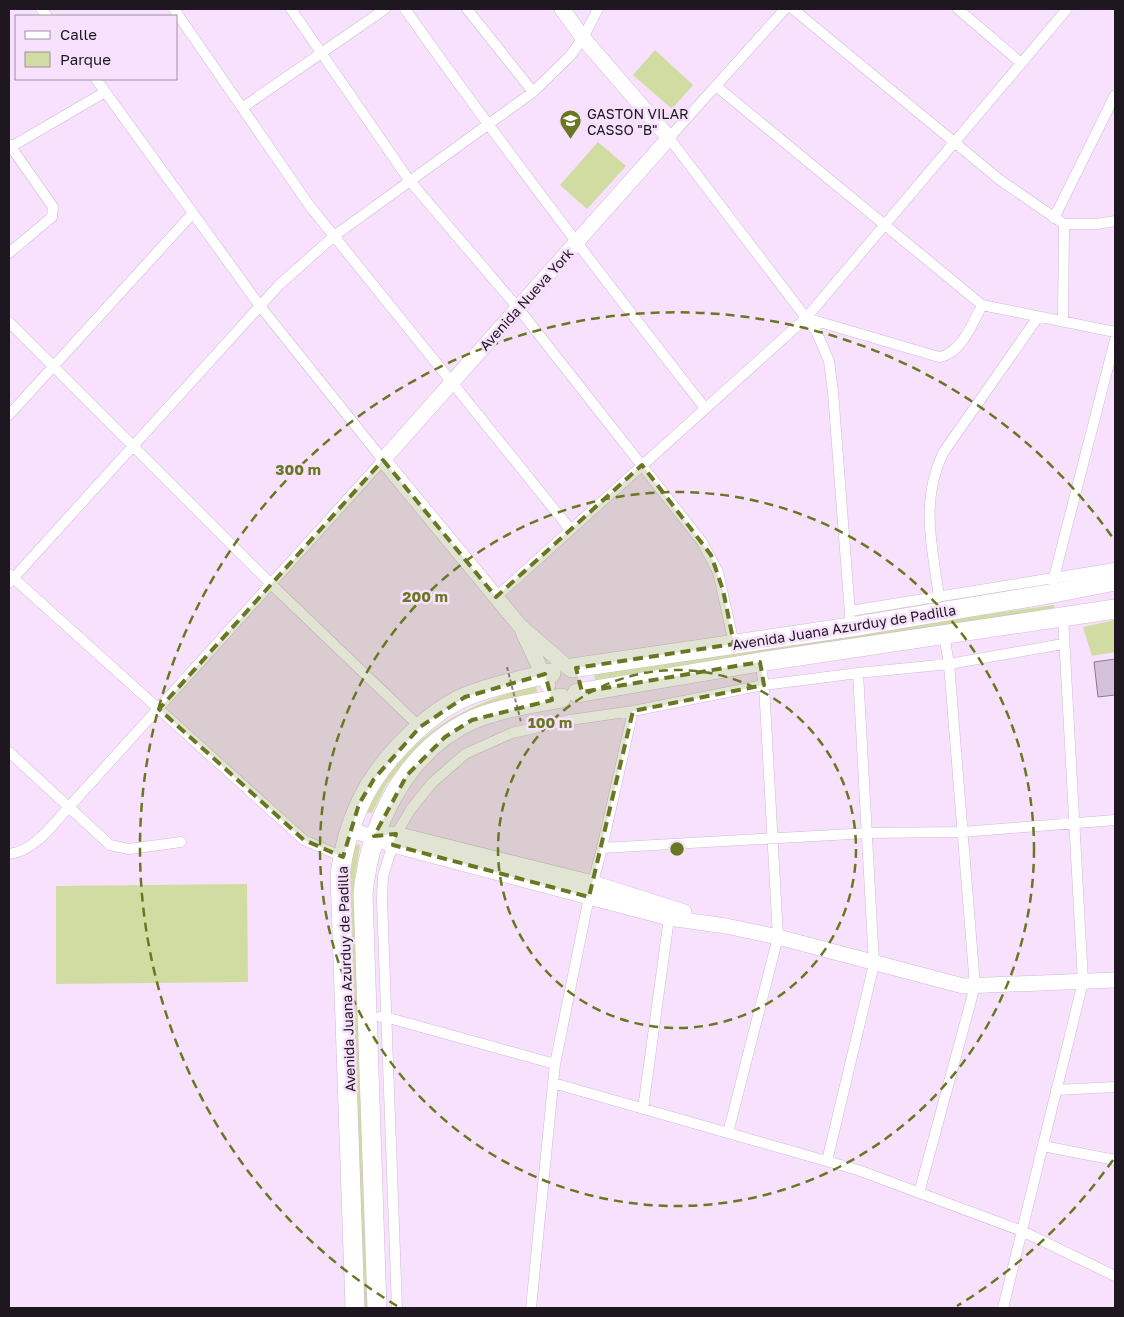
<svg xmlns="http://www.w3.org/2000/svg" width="1124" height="1317" font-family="'Golos Text',sans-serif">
	<rect width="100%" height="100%" fill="#f7e1fc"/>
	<path fill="#d0dca2" d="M 655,50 L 693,85 L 672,109 L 633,75 Z
		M 598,142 L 626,166 L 587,209 L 560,185 Z
		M 1054,605 L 1055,611 L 595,681 L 594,674 L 902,626 Z
		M 1115,620 L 1115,652 L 1092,656 L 1083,627 Z
		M 536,685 L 537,692 L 497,702 L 403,764 L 386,785 L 372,813 L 367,812 C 403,737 459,706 536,685 Z
		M 355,844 L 360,845 L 354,883 L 354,906 L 370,1308 L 364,1308 L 348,884 Z
		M 247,884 L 248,982 L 56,984 L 56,886 Z"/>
	<path fill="#d6c1db" stroke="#8d7992" d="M 1115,659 L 1115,695 L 1098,697 L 1094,662 Z"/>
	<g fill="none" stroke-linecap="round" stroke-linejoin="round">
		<defs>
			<path id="street" d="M 41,9 L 47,16
				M 174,9 L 309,205 L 570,529
				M 291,9 L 409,180 L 518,308 L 702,542 L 718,572 L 734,644
				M 405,9 C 501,145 602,277 705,408
				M 467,9 L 533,92
				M 785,9 L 669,138 L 816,331 L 829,361 L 833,392 L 851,627
				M 793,9 L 1000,180 L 1064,224 L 1063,321
				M 958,9 L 1021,63
				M 716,86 L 982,305 L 1115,332
				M 242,108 L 385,9
				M 9,144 L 53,207 L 52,217 L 9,253
				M 9,148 L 105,92
				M 1054,218 L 1115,95
				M 1064,224 L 1097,224 L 1115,221
				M 806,318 L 939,357 C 961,354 973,323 982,305
				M 9,322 L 271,584 L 420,727
				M 9,415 L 193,213
				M 9,574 L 304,840 L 343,857
				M 1053,581 L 1115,340
				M 9,583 L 279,285 L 334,236 L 533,92 L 570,56 L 583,38 L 598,9
				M 496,597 L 806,318 L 1067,9
				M 939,597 C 932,545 920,502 943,453 L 1038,317
				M 850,611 L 1115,568
				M 9,752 L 110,845 L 129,849 L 181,842
				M 602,848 L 868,833 L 962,832 L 1115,820
				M 9,854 C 35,851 52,825 69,807 L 383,460 L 260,306 L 96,79
				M 380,1017 L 385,1017 L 555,1064
				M 553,1083 L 858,1170 L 1022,1231 L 1115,1276
				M 1056,1090 L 1115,1087
				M 643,1109 L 669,918
				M 728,1133 L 778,937 L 764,685 L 760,662
				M 1043,1146 L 1115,1160
				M 827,1161 L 874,964 L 858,673
				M 919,1193 L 975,986 L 949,664 L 944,635
				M 397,1308 L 382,900 L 383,876 L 396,834 L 411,809 L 432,783 L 465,754 L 512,733 L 570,720 L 633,711 L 764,685 L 858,673 L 949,664 L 1063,644
				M 531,1308 L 555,1064 L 589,897 L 602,848 L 633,711
				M 1003,1308 L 1083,982 L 1063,617"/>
			<path id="secondary" d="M 562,9 L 583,38 L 669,138 L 383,460 L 520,626 L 566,666
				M 523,632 L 548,685
				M 350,829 L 393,845 L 669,918 L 726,926 L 778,937 L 963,986 L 1115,980
				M 375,836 L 396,834 L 593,883 L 684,912"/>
			<path id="highway" d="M 572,668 L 851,627 L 1049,594 L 1115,581
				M 577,693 L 760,662 L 1115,609
				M 355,1308 L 340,875 C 343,851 349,828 359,806 C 377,764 425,714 467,696 C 494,685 522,680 551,673
				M 377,1308 L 363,894 C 370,824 405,751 472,720 C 500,708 531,704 561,698"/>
		</defs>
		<use href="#street" stroke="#cfbad4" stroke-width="11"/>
		<use href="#secondary" stroke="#cfbad4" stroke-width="16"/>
		<use href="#highway" stroke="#cfbad4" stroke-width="20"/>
		<use href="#street" stroke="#fff" stroke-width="10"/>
		<use href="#secondary" stroke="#fff" stroke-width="15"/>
		<use href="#highway" stroke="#fff" stroke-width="19"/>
		<path stroke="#8b7c8e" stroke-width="2" stroke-dasharray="4 2.5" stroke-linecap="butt" d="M 507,667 L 521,722"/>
	</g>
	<path fill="#697723" fill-opacity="0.2" stroke="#697723" stroke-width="4" stroke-dasharray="10 6" stroke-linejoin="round" d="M 383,460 L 496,597 L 642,465 L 711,555 L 723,590 L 734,644 L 576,668 L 582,692 L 760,662 L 764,685 L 633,711 L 589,897 L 393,845 L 396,834 L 374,836 L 407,775 L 445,737 L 472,720 L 552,700 L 545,674 L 465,697 L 420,727 L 374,779 L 359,804 L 343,857 L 304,840 L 159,709 Z"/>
	<g fill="none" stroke="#697723" stroke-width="2.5" stroke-dasharray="9 6">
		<circle cx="677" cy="849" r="179"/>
		<circle cx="677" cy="849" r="357"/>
		<path d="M1113 1160A536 536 0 0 1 957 1306M397 1306A536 536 0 1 1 1113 538"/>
	</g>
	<defs>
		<symbol id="school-pin" viewBox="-11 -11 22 30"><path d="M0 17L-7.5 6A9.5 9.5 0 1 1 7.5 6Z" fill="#697723" stroke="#f7e1fc"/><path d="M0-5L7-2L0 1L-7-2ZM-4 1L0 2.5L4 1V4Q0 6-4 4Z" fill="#fff"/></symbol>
	</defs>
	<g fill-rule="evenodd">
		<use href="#school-pin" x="558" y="108" width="25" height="34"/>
	</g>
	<g text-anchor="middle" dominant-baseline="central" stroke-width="5" stroke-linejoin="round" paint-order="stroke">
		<g font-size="14" fill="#1e1720" stroke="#f7e1fc" text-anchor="start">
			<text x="587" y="113">GASTON VILAR<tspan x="587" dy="16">CASSO "B"</tspan></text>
		</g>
		<g font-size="14" fill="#1e1720" stroke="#f7e1fc">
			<text transform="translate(526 299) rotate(-48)">Avenida Nueva York</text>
			<text transform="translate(844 627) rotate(-9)">Avenida Juana Azurduy de Padilla</text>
			<text transform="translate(346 979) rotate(-92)">Avenida Juana Azurduy de Padilla</text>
		</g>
	</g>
	<circle cx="677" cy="849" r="8" fill="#697723" stroke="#f7e1fc" stroke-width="2.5"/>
	<g font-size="15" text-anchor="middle" font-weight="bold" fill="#697723" stroke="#f7e1fc" stroke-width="5" stroke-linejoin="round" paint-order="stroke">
		<text x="298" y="475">300 m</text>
		<text x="425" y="602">200 m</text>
		<text x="550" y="728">100 m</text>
	</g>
	<rect width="1124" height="1317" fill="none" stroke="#1e1720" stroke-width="20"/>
	<rect x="15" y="15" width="162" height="65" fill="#f7e1fc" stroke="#a090a4"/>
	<rect x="25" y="31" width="25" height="8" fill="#ffffff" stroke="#a090a4"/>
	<text x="60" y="40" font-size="15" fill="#1e1720">Calle</text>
	<rect x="25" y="52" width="25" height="15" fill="#d0dca2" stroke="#a090a4"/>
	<text x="60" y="65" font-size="15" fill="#1e1720">Parque</text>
</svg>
